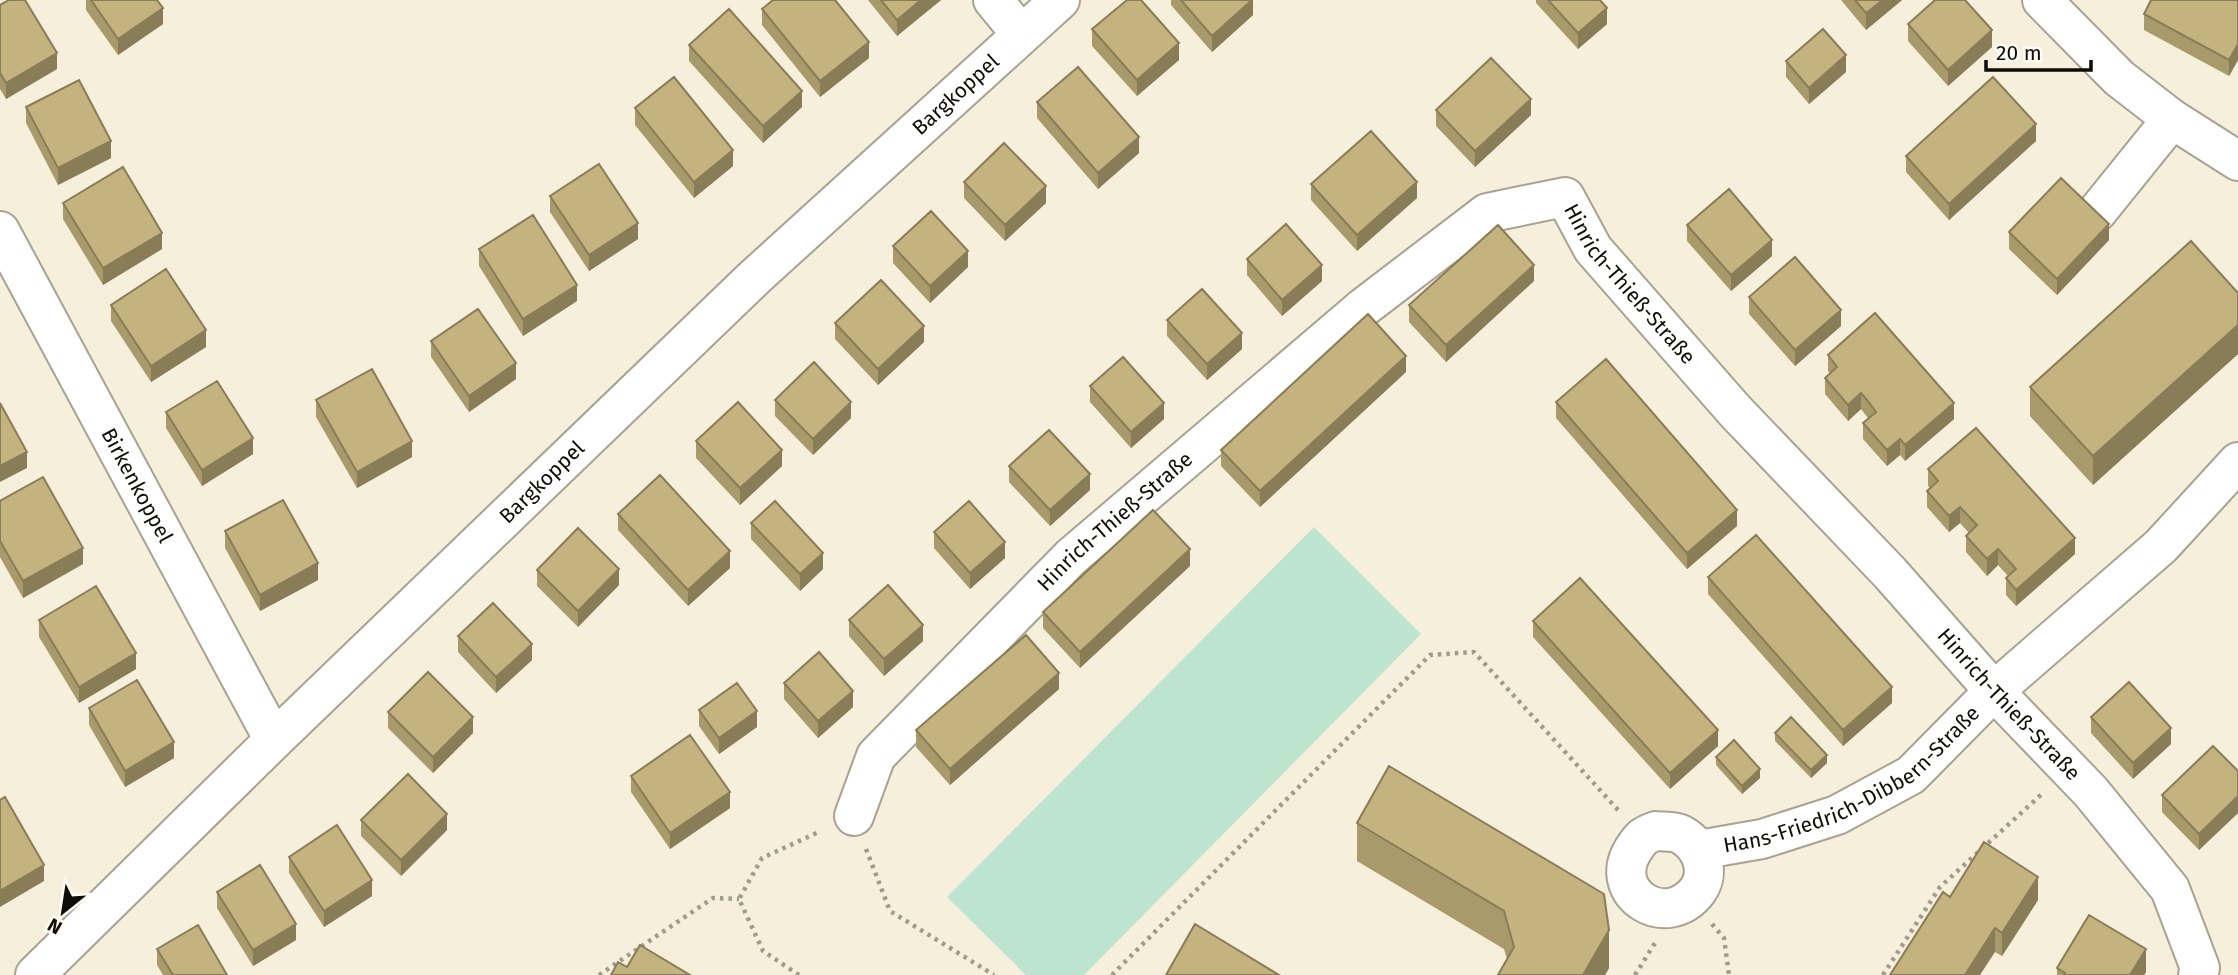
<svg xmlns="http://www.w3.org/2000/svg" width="2238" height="975" font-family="'Fira Sans',sans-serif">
	<rect width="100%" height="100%" fill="#f5efdc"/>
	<path fill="#bce4ce" d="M 1314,527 L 1421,634 L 1084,975 L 1026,975 L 947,897 Z"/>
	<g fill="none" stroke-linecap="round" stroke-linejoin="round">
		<defs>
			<g id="minor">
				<path d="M 993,0 L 1021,34"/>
				<path d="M 2042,0 L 2119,78 L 2172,119 L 2238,161"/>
				<path d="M 2097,212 L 2172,119"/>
				<path id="s1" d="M 0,231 L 274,740"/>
				<path id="s2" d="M 854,816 L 876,756 L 1071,557 L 1364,307 L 1487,213 L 1565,197 L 1593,249 L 1735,411 L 1890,573 L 1994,691 L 2091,792 L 2170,889 L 2200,968 L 2198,975"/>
				<path d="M 1656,831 C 1664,832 1676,831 1682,835 C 1701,846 1711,871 1698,890 C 1667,932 1606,894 1633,850 C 1641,838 1642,836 1656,831 Z"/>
				<path id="s3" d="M 1699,850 L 1762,839 L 1837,815 L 1911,775 L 1994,691 L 2161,546 L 2238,462"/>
				<path id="s4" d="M 35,975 L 274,740 L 755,277 L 1060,0"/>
			</g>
		</defs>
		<use href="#minor" stroke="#a8a291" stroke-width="42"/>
		<path stroke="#a09c8d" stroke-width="4.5" stroke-dasharray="3.5 5" stroke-linecap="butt" d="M 866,849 L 890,911 L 994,975
			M 1712,924 L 1724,938 L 1729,975
			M 599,975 L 713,898 L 739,899
			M 799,975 L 763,951 L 739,899 L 762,858 L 821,831
			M 1112,975 L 1430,655 L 1474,652 L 1619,811
			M 1635,975 L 1655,943
			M 1883,975 L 1940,887 L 2043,793"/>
		<use href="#minor" stroke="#fff" stroke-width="38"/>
	</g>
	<path fill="#a99a6c" d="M 86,0 L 157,0 L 163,24 L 118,55 L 86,10 Z
		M 868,0 L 941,0 L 897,36 Z
		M 1171,0 L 1253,0 L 1253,15 L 1212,52 L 1171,5 Z
		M 1536,0 L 1600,0 L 1607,24 L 1578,49 L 1536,3 Z
		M 1841,0 L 1902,0 L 1866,30 Z
		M 2238,0 L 2238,60 L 2229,76 L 2144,30 L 2144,14 Z
		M 0,5 L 57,69 L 6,99 L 0,89 Z
		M 762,9 L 869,58 L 820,97 L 762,25 Z
		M 1908,24 L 1992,47 L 1948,86 L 1908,41 Z
		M 1092,29 L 1179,60 L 1137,96 L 1092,46 Z
		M 689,45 L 802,107 L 763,143 L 689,61 Z
		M 1786,61 L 1846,72 L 1809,104 L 1786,77 Z
		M 1037,102 L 1139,153 L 1098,189 L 1037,118 Z
		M 26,107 L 111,158 L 58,185 L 26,123 Z
		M 635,108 L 733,166 L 694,198 L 635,125 Z
		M 1436,110 L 1531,115 L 1475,167 L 1436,126 Z
		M 2036,141 L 1949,220 L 1906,172 L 1906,156 Z
		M 964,182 L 1046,203 L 1005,241 L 964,198 Z
		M 1311,184 L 1417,198 L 1357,251 L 1311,200 Z
		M 550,196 L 638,239 L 589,271 L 550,212 Z
		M 63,203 L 162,249 L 103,285 L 63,219 Z
		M 1687,225 L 1772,256 L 1731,291 L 1687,241 Z
		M 2009,232 L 2109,240 L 2057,295 L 2009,249 Z
		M 893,246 L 968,267 L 930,303 L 893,263 Z
		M 479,249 L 577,301 L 523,336 L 479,266 Z
		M 1247,259 L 1322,281 L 1282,316 L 1247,275 Z
		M 1534,281 L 1446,362 L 1409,322 L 1409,305 Z
		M 2238,293 L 2238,354 L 2093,485 L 2030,416 L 2030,387 Z
		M 1749,297 L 1841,326 L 1795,366 L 1749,314 Z
		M 111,305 L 206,347 L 151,382 L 111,321 Z
		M 1167,320 L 1242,349 L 1207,380 L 1167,336 Z
		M 835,323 L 924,342 L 878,385 L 835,339 Z
		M 431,341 L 516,379 L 469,412 L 431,357 Z
		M 1828,355 L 1954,419 L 1905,461 L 1900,455 L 1887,466 L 1863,439 L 1863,423 L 1868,418 L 1861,409 L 1848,421 L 1825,394 L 1825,378 L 1830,373 L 1828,371 Z
		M 1406,372 L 1260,507 L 1221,466 L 1221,450 Z
		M 1090,386 L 1164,419 L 1131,448 L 1090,402 Z
		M 316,400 L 412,457 L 357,488 L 316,417 Z
		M 775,400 L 851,418 L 813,455 L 775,416 Z
		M 1556,402 L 1737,526 L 1687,569 L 1556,418 Z
		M 166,412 L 253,454 L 202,486 L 166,428 Z
		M 696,441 L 782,466 L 740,505 L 696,458 Z
		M 1009,466 L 1090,490 L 1050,526 L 1009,482 Z
		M 1928,469 L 2075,554 L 2016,606 L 2006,595 L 2006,578 L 2008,576 L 1998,565 L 1987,576 L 1966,552 L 1966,536 L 1969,533 L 1960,523 L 1949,532 L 1927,507 L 1927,491 L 1930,488 L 1928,486 Z
		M 0,501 L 83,564 L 23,598 L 0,557 Z
		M 618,514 L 730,568 L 688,606 L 618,530 Z
		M 751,523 L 823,569 L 800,591 L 751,539 Z
		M 225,531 L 318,580 L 260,611 L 225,548 Z
		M 934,532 L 1005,558 L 970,589 L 934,548 Z
		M 1190,566 L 1080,668 L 1043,628 L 1043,612 Z
		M 537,570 L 619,585 L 578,627 L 537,586 Z
		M 1708,577 L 1892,703 L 1843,746 L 1708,594 Z
		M 39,620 L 136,669 L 79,703 L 39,637 Z
		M 849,620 L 923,641 L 884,676 L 849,636 Z
		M 1533,621 L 1718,746 L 1670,789 L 1533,637 Z
		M 458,636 L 532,660 L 496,693 L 458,652 Z
		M 784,683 L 853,707 L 818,738 L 784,699 Z
		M 1059,689 L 950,785 L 916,747 L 916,730 Z
		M 89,708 L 174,758 L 125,787 L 89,725 Z
		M 699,710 L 757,727 L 719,754 L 699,726 Z
		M 388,712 L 473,733 L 433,773 L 388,728 Z
		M 2091,717 L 2171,744 L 2133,779 L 2091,733 Z
		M 1775,733 L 1827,763 L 1811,778 L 1775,741 Z
		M 1716,757 L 1760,778 L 1742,794 L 1716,765 Z
		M 2238,771 L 2238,813 L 2199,850 L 2162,812 L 2162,795 Z
		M 631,776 L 730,808 L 670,849 L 631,792 Z
		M 361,820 L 447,830 L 401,876 L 361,836 Z
		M 1357,823 L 1609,968 L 1605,975 L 1498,975 L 1507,959 L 1504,949 L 1357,861 Z
		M 289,857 L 372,896 L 324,927 L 289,873 Z
		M 217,892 L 296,940 L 253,966 L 217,908 Z
		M 1950,897 L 2038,900 L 2002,956 L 1995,952 Z
		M 157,949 L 227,975 L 163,975 L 157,965 Z
		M 2057,968 L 2146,972 L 2144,975 L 2057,975 Z"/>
	<path fill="#897d58" d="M 921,0 L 941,0 L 897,36 L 897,20 Z
		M 1252,0 L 1253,0 L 1253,15 L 1212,52 L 1212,36 Z
		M 1883,0 L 1902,0 L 1866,30 L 1866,13 Z
		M 163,8 L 163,24 L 118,55 L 118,39 Z
		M 1607,8 L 1607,24 L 1578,49 L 1578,33 Z
		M 1992,30 L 1992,47 L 1948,86 L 1948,70 Z
		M 869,42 L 869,58 L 820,97 L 820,81 Z
		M 1179,43 L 1179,60 L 1137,96 L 1137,80 Z
		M 2238,44 L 2238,60 L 2229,76 L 2229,60 Z
		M 57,53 L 57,69 L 6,99 L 6,83 Z
		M 1846,55 L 1846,72 L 1809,104 L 1809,88 Z
		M 802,91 L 802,107 L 763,143 L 763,126 Z
		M 1531,99 L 1531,115 L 1475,167 L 1475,151 Z
		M 2036,124 L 2036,141 L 1949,220 L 1949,204 Z
		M 1139,137 L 1139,153 L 1098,189 L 1098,173 Z
		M 111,141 L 111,158 L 58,185 L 58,168 Z
		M 733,150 L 733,166 L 694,198 L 694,182 Z
		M 1417,182 L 1417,198 L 1357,251 L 1357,235 Z
		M 1046,186 L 1046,203 L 1005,241 L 1005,225 Z
		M 638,223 L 638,239 L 589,271 L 589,255 Z
		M 2109,224 L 2109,240 L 2057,295 L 2057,279 Z
		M 162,233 L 162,249 L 103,285 L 103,268 Z
		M 1772,240 L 1772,256 L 1731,291 L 1731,275 Z
		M 968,251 L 968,267 L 930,303 L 930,286 Z
		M 1322,265 L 1322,281 L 1282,316 L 1282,300 Z
		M 1534,265 L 1534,281 L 1446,362 L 1446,345 Z
		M 577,285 L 577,301 L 523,336 L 523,319 Z
		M 1841,310 L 1841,326 L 1795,366 L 1795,350 Z
		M 2238,325 L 2238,354 L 2093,485 L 2093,456 Z
		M 924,326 L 924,342 L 878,385 L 878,369 Z
		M 206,330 L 206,347 L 151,382 L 151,366 Z
		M 1242,333 L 1242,349 L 1207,380 L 1207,364 Z
		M 1406,356 L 1406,372 L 1260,507 L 1260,491 Z
		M 516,363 L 516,379 L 469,412 L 469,396 Z
		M 1861,393 L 1861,409 L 1848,421 L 1848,405 Z
		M 851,402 L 851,418 L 813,455 L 813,439 Z
		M 1164,403 L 1164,419 L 1131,448 L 1131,432 Z
		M 1954,403 L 1954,419 L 1905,461 L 1905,445 Z
		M 253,438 L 253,454 L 202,486 L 202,470 Z
		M 1900,439 L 1900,455 L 1887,466 L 1887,450 Z
		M 412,441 L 412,457 L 357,488 L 357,472 Z
		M 782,450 L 782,466 L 740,505 L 740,488 Z
		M 27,452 L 27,468 L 0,482 L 0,466 Z
		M 1090,474 L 1090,490 L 1050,526 L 1050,510 Z
		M 1960,507 L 1960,523 L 1949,532 L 1949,516 Z
		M 1737,510 L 1737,526 L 1687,569 L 1687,553 Z
		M 2075,538 L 2075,554 L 2016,606 L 2016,590 Z
		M 1005,542 L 1005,558 L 970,589 L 970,573 Z
		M 83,548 L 83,564 L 23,598 L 23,581 Z
		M 1190,549 L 1190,566 L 1080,668 L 1080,652 Z
		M 1998,549 L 1998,565 L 1987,576 L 1987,559 Z
		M 730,551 L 730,568 L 688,606 L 688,590 Z
		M 823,553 L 823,569 L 800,591 L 800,574 Z
		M 318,563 L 318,580 L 260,611 L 260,595 Z
		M 619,569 L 619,585 L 578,627 L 578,611 Z
		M 923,625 L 923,641 L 884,676 L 884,659 Z
		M 532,644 L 532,660 L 496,693 L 496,677 Z
		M 136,653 L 136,669 L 79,703 L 79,687 Z
		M 1059,673 L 1059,689 L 950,785 L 950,769 Z
		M 1892,687 L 1892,703 L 1843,746 L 1843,730 Z
		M 853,691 L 853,707 L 818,738 L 818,721 Z
		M 757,711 L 757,727 L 719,754 L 719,738 Z
		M 473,717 L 473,733 L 433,773 L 433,757 Z
		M 2171,728 L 2171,744 L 2133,779 L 2133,763 Z
		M 1718,730 L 1718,746 L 1670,789 L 1670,773 Z
		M 174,742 L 174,758 L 125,787 L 125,771 Z
		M 1827,755 L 1827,763 L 1811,778 L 1811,770 Z
		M 1760,769 L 1760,778 L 1742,794 L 1742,786 Z
		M 730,792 L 730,808 L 670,849 L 670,833 Z
		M 2238,796 L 2238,813 L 2199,850 L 2199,834 Z
		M 447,814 L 447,830 L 401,876 L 401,860 Z
		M 44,865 L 44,881 L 0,907 L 0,891 Z
		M 2038,877 L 2038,900 L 2002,956 L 2002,933 Z
		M 372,880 L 372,896 L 324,927 L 324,911 Z
		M 296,924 L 296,940 L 253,966 L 253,950 Z
		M 1995,928 L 1995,952 L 1980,975 L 1965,975 Z
		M 1609,930 L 1609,968 L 1605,975 L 1583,975 Z
		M 2146,949 L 2146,972 L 2144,975 L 2130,975 Z"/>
	<path fill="#c4b37e" stroke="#897d58" stroke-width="2" d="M 9,0 L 25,0 L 57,53 L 6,83 L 0,73 L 0,5 Z
		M 91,0 L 157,0 L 163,8 L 118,39 Z
		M 773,0 L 835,0 L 869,42 L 820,81 L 762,9 Z
		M 881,0 L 921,0 L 897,20 Z
		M 1127,0 L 1141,0 L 1179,43 L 1137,80 L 1092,29 Z
		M 1181,0 L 1252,0 L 1212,36 Z
		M 1548,0 L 1600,0 L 1607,8 L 1578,33 Z
		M 1855,0 L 1883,0 L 1866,13 Z
		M 1935,0 L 1965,0 L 1992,30 L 1948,70 L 1908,24 Z
		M 2151,0 L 2238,0 L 2238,44 L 2229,60 L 2144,14 Z
		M 729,9 L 802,91 L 763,126 L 689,45 Z
		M 1823,29 L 1846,55 L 1809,88 L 1786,61 Z
		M 1491,58 L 1531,99 L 1475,151 L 1436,110 Z
		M 1078,67 L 1139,137 L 1098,173 L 1037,102 Z
		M 674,77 L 733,150 L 694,182 L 635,108 Z
		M 1993,77 L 2036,124 L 1949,204 L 1906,156 Z
		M 79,80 L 111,141 L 58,168 L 26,107 Z
		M 1371,131 L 1417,182 L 1357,235 L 1311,184 Z
		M 1004,143 L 1046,186 L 1005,225 L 964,182 Z
		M 599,164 L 638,223 L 589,255 L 550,196 Z
		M 123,167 L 162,233 L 103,268 L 63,203 Z
		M 2061,178 L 2109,224 L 2057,279 L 2009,232 Z
		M 1729,189 L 1772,240 L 1731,275 L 1687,225 Z
		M 931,211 L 968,251 L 930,286 L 893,246 Z
		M 533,215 L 577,285 L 523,319 L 479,249 Z
		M 1286,224 L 1322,265 L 1282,300 L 1247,259 Z
		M 1498,225 L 1534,265 L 1446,345 L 1409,305 Z
		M 2191,241 L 2238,293 L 2238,325 L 2093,456 L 2030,387 Z
		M 1795,257 L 1841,310 L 1795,350 L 1749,297 Z
		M 166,269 L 206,330 L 151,366 L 111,305 Z
		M 881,280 L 924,326 L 878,369 L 835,323 Z
		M 1202,289 L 1242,333 L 1207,364 L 1167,320 Z
		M 478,309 L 516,363 L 469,396 L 431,341 Z
		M 1875,313 L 1954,403 L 1905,445 L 1900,439 L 1887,450 L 1863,423 L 1876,412 L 1867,400 L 1861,393 L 1848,405 L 1825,378 L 1837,367 L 1828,355 Z
		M 1368,314 L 1406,356 L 1260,491 L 1221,450 Z
		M 1123,357 L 1164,403 L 1131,432 L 1090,386 Z
		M 1606,359 L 1737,510 L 1687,553 L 1556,402 Z
		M 814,362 L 851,402 L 813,439 L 775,400 Z
		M 372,369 L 412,441 L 357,472 L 316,400 Z
		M 217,381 L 253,438 L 202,470 L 166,412 Z
		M 738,402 L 782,450 L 740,488 L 696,441 Z
		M 0,403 L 27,452 L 0,466 Z
		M 1976,428 L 2075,538 L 2016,590 L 2006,578 L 2016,569 L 1998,549 L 1987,559 L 1966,536 L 1977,525 L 1960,507 L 1949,516 L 1927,491 L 1938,481 L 1928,469 Z
		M 1049,430 L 1090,474 L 1050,510 L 1009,466 Z
		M 660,475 L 730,551 L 688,590 L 618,514 Z
		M 43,477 L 83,548 L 23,581 L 0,541 L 0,501 Z
		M 283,500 L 318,563 L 260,595 L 225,531 Z
		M 775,501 L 823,553 L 800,574 L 751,523 Z
		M 969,501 L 1005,542 L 970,573 L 934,532 Z
		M 1153,510 L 1190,549 L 1080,652 L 1043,612 Z
		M 578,528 L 619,569 L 578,611 L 537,570 Z
		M 1756,535 L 1892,687 L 1843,730 L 1708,577 Z
		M 1580,578 L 1718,730 L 1670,773 L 1533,621 Z
		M 888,585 L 923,625 L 884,659 L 849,620 Z
		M 96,586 L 136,653 L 79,687 L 39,620 Z
		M 493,603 L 532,644 L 496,677 L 458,636 Z
		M 1026,635 L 1059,673 L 950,769 L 916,730 Z
		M 819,652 L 853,691 L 818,721 L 784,683 Z
		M 428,672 L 473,717 L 433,757 L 388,712 Z
		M 137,680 L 174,742 L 125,771 L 89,708 Z
		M 2129,682 L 2171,728 L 2133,763 L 2091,717 Z
		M 737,683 L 757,711 L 719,738 L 699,710 Z
		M 1791,717 L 1827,755 L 1811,770 L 1775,733 Z
		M 690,735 L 730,792 L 670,833 L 631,776 Z
		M 1734,740 L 1760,769 L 1742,786 L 1716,757 Z
		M 2213,746 L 2238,771 L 2238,796 L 2199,834 L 2162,795 Z
		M 1389,766 L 1604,894 L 1609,930 L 1583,975 L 1498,975 L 1514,947 L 1504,911 L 1357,823 Z
		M 408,774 L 447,814 L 401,860 L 361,820 Z
		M 5,797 L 44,865 L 0,891 L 0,800 Z
		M 337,825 L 372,880 L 324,911 L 289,857 Z
		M 1984,842 L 2038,877 L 2002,933 L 1995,928 L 1965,975 L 1890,975 L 1943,892 L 1950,897 Z
		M 260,865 L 296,924 L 253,950 L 217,892 Z
		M 2089,915 L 2146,949 L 2130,975 L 2064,975 L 2065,973 L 2057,968 Z
		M 1195,924 L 1279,975 L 1166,975 Z
		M 198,925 L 227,975 L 173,975 L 157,949 Z
		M 640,945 L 690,975 L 611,975 L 618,962 L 627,967 Z"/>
	<g text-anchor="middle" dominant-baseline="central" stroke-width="5" stroke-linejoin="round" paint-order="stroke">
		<g font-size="21" fill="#0e0c06" stroke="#fefcf5">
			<text stroke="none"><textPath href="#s4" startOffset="1274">Bargkoppel</textPath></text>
			<text stroke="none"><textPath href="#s2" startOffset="1071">Hinrich-Thieß-Straße</textPath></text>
			<text stroke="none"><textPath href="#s4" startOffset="707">Bargkoppel</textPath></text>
			<text stroke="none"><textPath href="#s1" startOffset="289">Birkenkoppel</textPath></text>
			<text stroke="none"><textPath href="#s2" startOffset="399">Hinrich-Thieß-Straße</textPath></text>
			<text stroke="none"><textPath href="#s2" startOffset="1638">Hinrich-Thieß-Straße</textPath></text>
			<text stroke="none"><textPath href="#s3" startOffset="172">Hans-Friedrich-Dibbern-Straße</textPath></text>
		</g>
	</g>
	<g transform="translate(63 912) rotate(210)" stroke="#fefcf5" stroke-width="5" paint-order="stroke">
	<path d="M0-5L12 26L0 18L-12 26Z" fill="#0e0c06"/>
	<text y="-10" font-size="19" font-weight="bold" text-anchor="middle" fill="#0e0c06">N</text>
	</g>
	<path d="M1986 60v10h105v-10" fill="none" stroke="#0e0c06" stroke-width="3.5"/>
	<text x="1996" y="60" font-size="21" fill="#0e0c06" stroke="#fefcf5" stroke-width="5" paint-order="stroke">20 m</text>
</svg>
